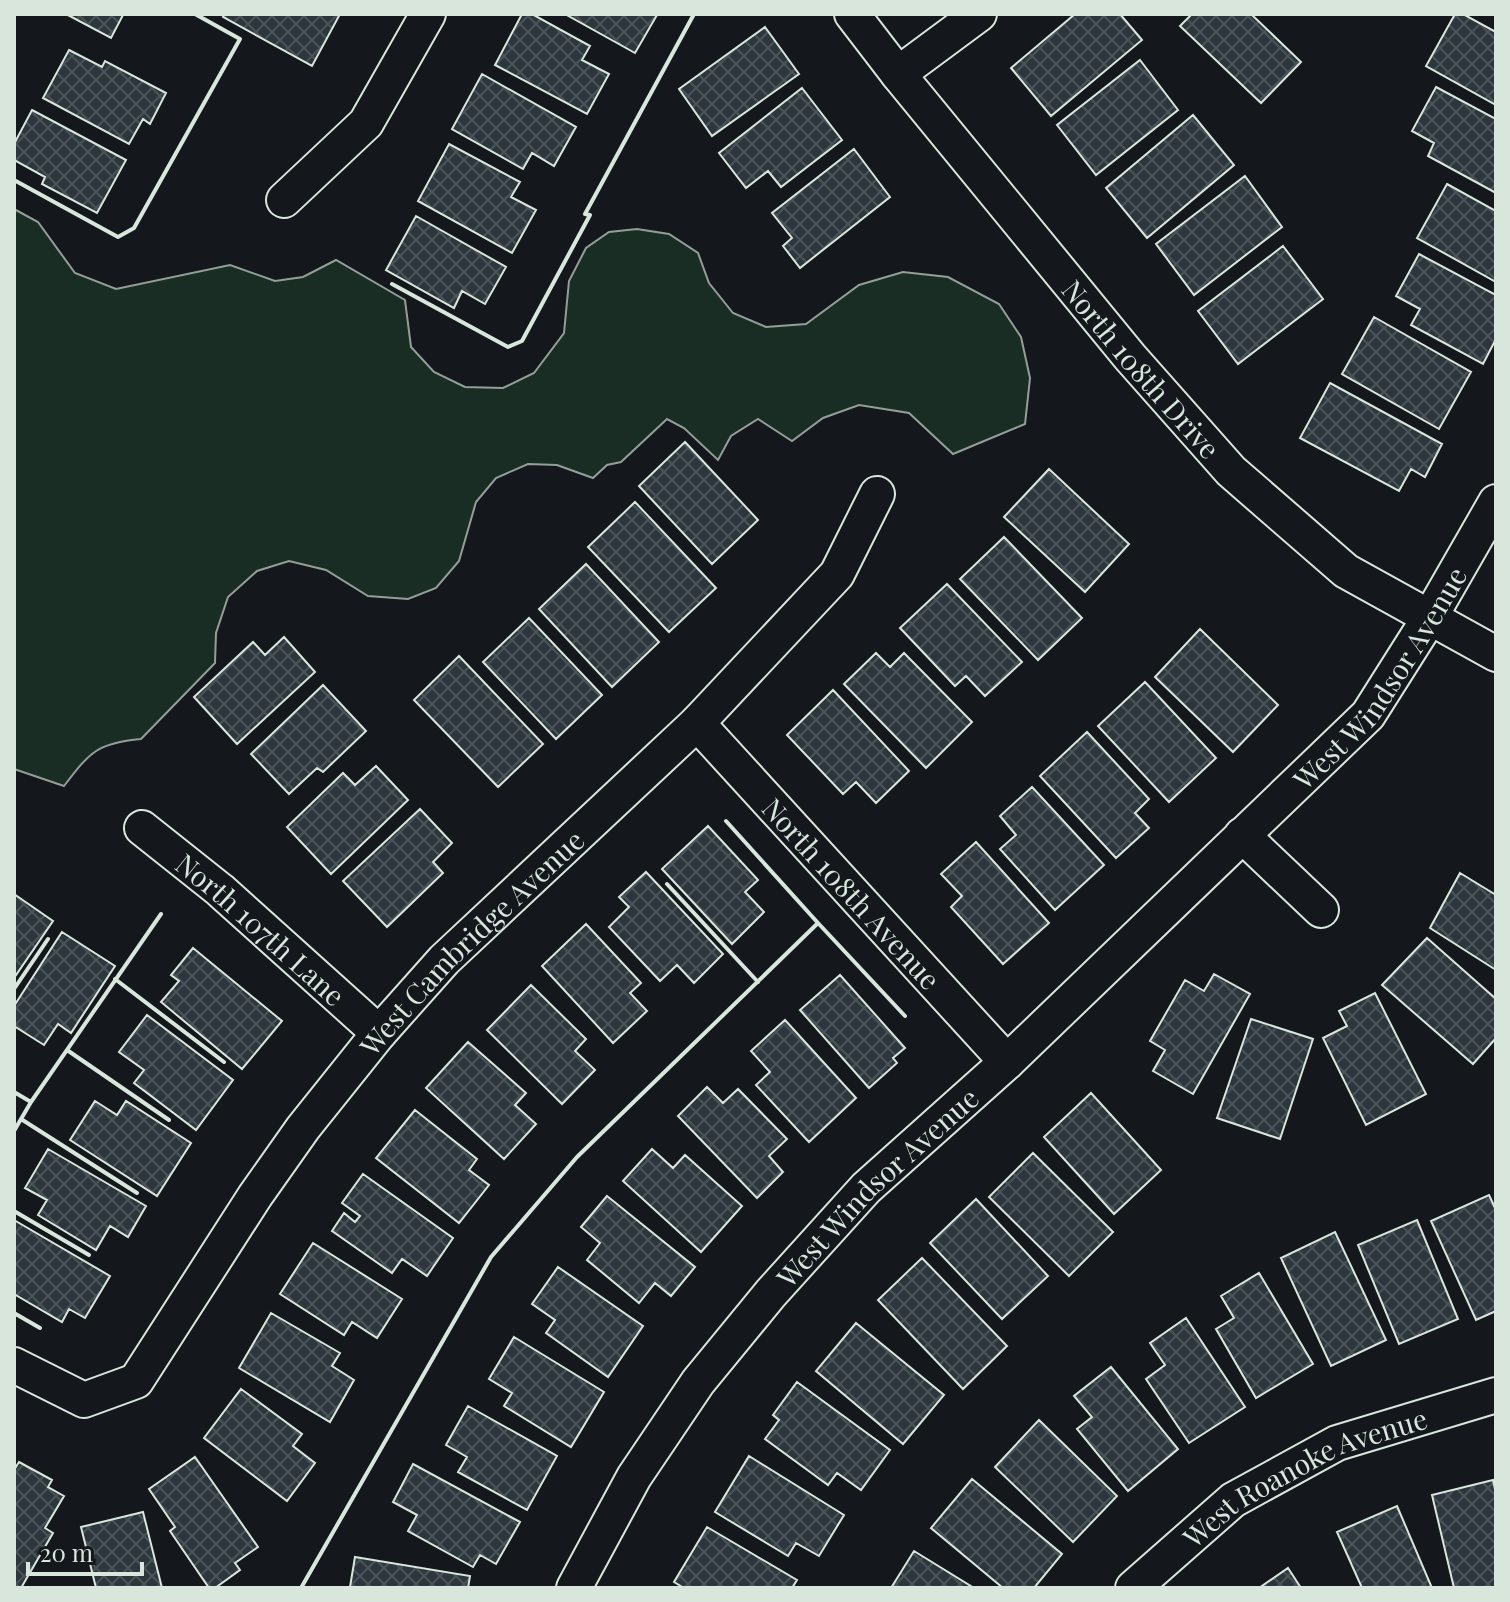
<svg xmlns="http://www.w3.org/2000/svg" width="1510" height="1602" font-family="'Playfair Display',serif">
	<defs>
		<pattern id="building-cross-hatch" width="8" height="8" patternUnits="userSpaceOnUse" patternTransform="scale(2)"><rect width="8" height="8" fill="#2c363c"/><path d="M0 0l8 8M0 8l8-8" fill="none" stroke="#4a5358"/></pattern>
	</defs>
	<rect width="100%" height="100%" fill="#14181c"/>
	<path fill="#1a2d24" stroke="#939e99" stroke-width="2" d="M 14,209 L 38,222 L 75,273 L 116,289 L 230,265 L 275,281 L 303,277 L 336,260 L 405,300 L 411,347 L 434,372 L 465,387 L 503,388 L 534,373 L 564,333 L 569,281 L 586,248 L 609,232 L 637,229 L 669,234 L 698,253 L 709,283 L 733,313 L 766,327 L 806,324 L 859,285 L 903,272 L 948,277 L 999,304 L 1021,337 L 1030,378 L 1025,424 L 953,454 L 909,413 L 859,405 L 823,418 L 792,441 L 758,419 L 731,436 L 718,460 L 684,428 L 667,419 L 621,462 L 607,465 L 593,478 L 557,465 L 528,464 L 496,478 L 476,502 L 459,561 L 436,588 L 408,599 L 368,596 L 326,570 L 289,561 L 257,571 L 228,597 L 216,633 L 215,663 L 141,739 C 97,743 90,752 64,786 L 14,769 Z"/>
	<path fill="url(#building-cross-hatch)" stroke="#d8e6dc" stroke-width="2" d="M 66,14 L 121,14 L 123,15 L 111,38 Z
		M 225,14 L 340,14 L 312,66 L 223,17 Z
		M 522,14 L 532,14 L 590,46 L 582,60 L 609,74 L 587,114 L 495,65 Z
		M 565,14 L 655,14 L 657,15 L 635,53 Z
		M 1075,14 L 1120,14 L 1142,40 L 1051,116 L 1011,68 Z
		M 1192,14 L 1251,14 L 1301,62 L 1261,103 L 1180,26 Z
		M 1455,14 L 1463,14 L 1496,32 L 1496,105 L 1426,66 Z
		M 765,27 L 799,74 L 712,136 L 679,89 Z
		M 69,50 L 102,67 L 105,61 L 166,93 L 150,124 L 143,119 L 129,144 L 43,98 Z
		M 1140,60 L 1178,110 L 1096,175 L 1057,125 Z
		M 482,74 L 576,127 L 554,166 L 532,153 L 523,169 L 452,129 Z
		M 1436,87 L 1496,119 L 1496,193 L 1428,156 L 1434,143 L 1412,131 Z
		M 802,88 L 842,140 L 781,187 L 768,171 L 746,188 L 719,153 Z
		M 32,110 L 126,160 L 97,213 L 42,184 L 45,177 L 14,160 L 14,144 Z
		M 1193,115 L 1234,165 L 1147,238 L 1106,188 Z
		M 449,144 L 520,182 L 511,197 L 536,210 L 512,253 L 418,201 Z
		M 854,149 L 890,197 L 800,268 L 783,246 L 792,238 L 772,213 Z
		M 1245,176 L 1282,227 L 1194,295 L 1156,244 Z
		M 1447,184 L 1496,211 L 1496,282 L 1417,238 Z
		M 416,216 L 506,267 L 485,304 L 462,291 L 454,308 L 386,270 Z
		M 1283,246 L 1323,299 L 1238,364 L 1198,311 Z
		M 1419,254 L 1496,295 L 1496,339 L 1483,364 L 1411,325 L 1420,309 L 1396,296 Z
		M 1374,317 L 1471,372 L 1439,429 L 1342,374 Z
		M 1330,383 L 1442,444 L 1425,477 L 1411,469 L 1399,491 L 1300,438 Z
		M 685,442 L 758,520 L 712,564 L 639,486 Z
		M 1049,469 L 1129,544 L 1085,592 L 1004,517 Z
		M 635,502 L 716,588 L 669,632 L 588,547 Z
		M 1004,537 L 1082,618 L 1038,660 L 960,579 Z
		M 586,564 L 659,642 L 612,687 L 539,609 Z
		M 947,584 L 1022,662 L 985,696 L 966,676 L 955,686 L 900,628 Z
		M 529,618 L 602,695 L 556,739 L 483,662 Z
		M 1200,629 L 1278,705 L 1233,752 L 1155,677 Z
		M 284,637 L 315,672 L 237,744 L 194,697 L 253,642 L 265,655 Z
		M 876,653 L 890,667 L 904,653 L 972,722 L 926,768 L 844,684 Z
		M 459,656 L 543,744 L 498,787 L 414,700 Z
		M 1145,682 L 1216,758 L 1169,802 L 1098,726 Z
		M 323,685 L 366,731 L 323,772 L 317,768 L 289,794 L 251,754 Z
		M 833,690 L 909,771 L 876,803 L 856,782 L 843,794 L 787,735 Z
		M 1087,732 L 1149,799 L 1135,813 L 1149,828 L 1116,858 L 1040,776 Z
		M 376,766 L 408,800 L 331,874 L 287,827 L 343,773 L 355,785 Z
		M 1032,787 L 1104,865 L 1055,910 L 1000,849 L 1016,835 L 1000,816 Z
		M 420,809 L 452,843 L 433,862 L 443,873 L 387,927 L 343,881 Z
		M 708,826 L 758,880 L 745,892 L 764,912 L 732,944 L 662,869 Z
		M 976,842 L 1049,923 L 1003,964 L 951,907 L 962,896 L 941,874 Z
		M 646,872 L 723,954 L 694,983 L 677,965 L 660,981 L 609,927 L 629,907 L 619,897 Z
		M 1460,873 L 1496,895 L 1496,970 L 1430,928 Z
		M 14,894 L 53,921 L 14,978 Z
		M 586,924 L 641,983 L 630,993 L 647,1011 L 613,1043 L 542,966 Z
		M 62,932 L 115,966 L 71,1033 L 58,1024 L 44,1045 L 14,1026 L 14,1006 Z
		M 1427,938 L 1496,999 L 1496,1038 L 1473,1064 L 1382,985 Z
		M 193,948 L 282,1021 L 242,1069 L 161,1002 L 179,981 L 171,975 Z
		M 1214,974 L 1250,994 L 1193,1094 L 1153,1071 L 1165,1050 L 1150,1041 L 1185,980 L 1204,991 Z
		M 840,975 L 905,1048 L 893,1058 L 897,1063 L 869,1088 L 800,1010 Z
		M 531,985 L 586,1039 L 575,1051 L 595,1070 L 562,1104 L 487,1030 Z
		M 1375,993 L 1426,1094 L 1366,1125 L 1323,1038 L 1347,1026 L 1339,1011 Z
		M 147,1015 L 233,1080 L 196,1130 L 134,1083 L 144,1070 L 119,1052 Z
		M 1251,1019 L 1313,1039 L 1280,1139 L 1217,1118 Z
		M 785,1020 L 856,1098 L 809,1142 L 756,1085 L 770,1072 L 751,1051 Z
		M 468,1042 L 526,1093 L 515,1105 L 536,1124 L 504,1159 L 426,1088 Z
		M 707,1087 L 723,1103 L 738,1089 L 787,1139 L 769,1156 L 783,1172 L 757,1198 L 678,1116 Z
		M 1091,1093 L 1161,1170 L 1114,1214 L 1044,1137 Z
		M 95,1101 L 117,1115 L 126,1101 L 191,1143 L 157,1196 L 70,1140 Z
		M 415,1110 L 477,1159 L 469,1170 L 489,1185 L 459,1223 L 376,1158 Z
		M 48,1149 L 146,1206 L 128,1237 L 110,1226 L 96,1250 L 38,1215 L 47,1200 L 25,1188 Z
		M 652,1149 L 673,1168 L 685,1155 L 742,1206 L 701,1252 L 623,1181 Z
		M 1033,1153 L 1113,1232 L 1069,1276 L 989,1197 Z
		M 363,1174 L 453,1238 L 427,1276 L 402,1259 L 392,1273 L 332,1231 L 344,1213 L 355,1222 L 360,1216 L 342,1203 Z
		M 1489,1195 L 1496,1210 L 1496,1311 L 1476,1320 L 1431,1221 Z
		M 607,1196 L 695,1267 L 671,1296 L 655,1283 L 639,1303 L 587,1260 L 600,1243 L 581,1227 Z
		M 976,1199 L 1048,1276 L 1002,1319 L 930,1243 Z
		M 14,1220 L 110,1276 L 85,1318 L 69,1309 L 62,1322 L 14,1294 Z
		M 1417,1220 L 1458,1319 L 1399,1344 L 1358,1245 Z
		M 1335,1232 L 1386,1340 L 1331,1366 L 1281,1258 Z
		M 313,1243 L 402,1299 L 377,1338 L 352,1322 L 344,1335 L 280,1294 Z
		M 922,1258 L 1007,1346 L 963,1389 L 878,1300 Z
		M 558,1267 L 643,1326 L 608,1377 L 546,1333 L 555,1320 L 532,1304 Z
		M 1259,1273 L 1313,1364 L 1256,1398 L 1216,1329 L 1234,1318 L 1221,1296 Z
		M 271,1313 L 340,1353 L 332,1366 L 354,1380 L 330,1422 L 239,1368 Z
		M 1186,1318 L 1245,1407 L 1189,1443 L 1146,1379 L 1165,1365 L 1150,1343 Z
		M 856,1323 L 944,1395 L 903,1444 L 816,1371 Z
		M 514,1337 L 604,1392 L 571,1447 L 504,1406 L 512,1393 L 489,1379 Z
		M 1111,1367 L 1178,1449 L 1128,1491 L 1077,1429 L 1092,1417 L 1074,1396 Z
		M 797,1382 L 890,1450 L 861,1490 L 837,1473 L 828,1485 L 765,1439 L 779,1420 L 773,1415 Z
		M 241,1389 L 302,1434 L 293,1446 L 315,1463 L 287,1501 L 204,1438 Z
		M 468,1406 L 557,1456 L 527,1510 L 458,1472 L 467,1457 L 446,1445 Z
		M 1039,1420 L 1117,1496 L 1073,1542 L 995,1467 Z
		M 749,1456 L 844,1515 L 819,1556 L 796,1543 L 788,1556 L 715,1512 Z
		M 195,1457 L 258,1547 L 235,1563 L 240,1570 L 215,1588 L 209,1588 L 170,1531 L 175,1527 L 149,1489 Z
		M 19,1462 L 52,1480 L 48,1487 L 64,1496 L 45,1528 L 53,1533 L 21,1588 L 14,1588 L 14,1470 Z
		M 413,1464 L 520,1522 L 496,1564 L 480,1555 L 473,1567 L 408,1531 L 417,1515 L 393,1502 Z
		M 972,1479 L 1062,1554 L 1034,1588 L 1003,1588 L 931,1528 Z
		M 1493,1480 L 1496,1494 L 1496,1588 L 1454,1588 L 1432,1495 Z
		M 1397,1506 L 1432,1588 L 1362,1588 L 1337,1532 Z
		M 143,1512 L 162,1588 L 96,1588 L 81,1527 Z
		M 707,1527 L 797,1580 L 792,1588 L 684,1588 L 674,1582 Z
		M 914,1551 L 974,1588 L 891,1588 Z
		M 355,1557 L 470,1576 L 468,1588 L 350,1587 Z
		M 1288,1568 L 1301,1588 L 1259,1588 Z"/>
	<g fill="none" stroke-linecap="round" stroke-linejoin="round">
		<defs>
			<g id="minor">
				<path id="s1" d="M 852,14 L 898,74 L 1130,357 L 1231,471 L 1346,571 L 1496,654"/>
				<path d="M 898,74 L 979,14"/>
				<path d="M 284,200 L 366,123 L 428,14"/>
				<path id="s2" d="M 697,723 L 1007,1062"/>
				<path id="s3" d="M 142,828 L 220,890 L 379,1033"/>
				<path d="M 1242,835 L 1321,910"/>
				<path id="s4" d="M 14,1365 L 84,1400 L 136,1381 L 255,1196 L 303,1128 L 379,1033 L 444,960 L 697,723 L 837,574 L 877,494"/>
				<path id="s5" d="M 574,1588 L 634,1477 L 698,1382 L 771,1293 L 866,1188 L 1007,1062 L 1368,715 L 1430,617 L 1496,502"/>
				<path id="s6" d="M 1133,1588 L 1233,1500 L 1337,1443 L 1496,1395"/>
			</g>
		</defs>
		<use href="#minor" stroke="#d8e6dc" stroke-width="38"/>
		<use href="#minor" stroke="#14181c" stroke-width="34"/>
		<path stroke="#d8e6dc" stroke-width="4" d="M 14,180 L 118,237 L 134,228 L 240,39 L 195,14
			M 392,284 L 508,347 L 522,341 L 590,215 L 585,214 L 694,14
			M 726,821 L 818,923
			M 667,884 L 758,982
			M 115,979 L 224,1062
			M 14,989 L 48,939
			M 67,1050 L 169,1120
			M 14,1092 L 31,1102 L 161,914
			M 21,1119 L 137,1193
			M 14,1131 L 31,1102
			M 14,1211 L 89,1255
			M 14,1313 L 40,1328
			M 301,1588 L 491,1257 L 577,1157 L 818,923 L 905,1016"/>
	</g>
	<g text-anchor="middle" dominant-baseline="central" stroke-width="6" stroke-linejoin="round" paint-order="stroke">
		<g font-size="28" fill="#d8e6dc" stroke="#14181c">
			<text stroke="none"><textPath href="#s1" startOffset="458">North 108th Drive</textPath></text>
			<text stroke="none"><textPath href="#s5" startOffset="1224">West Windsor Avenue</textPath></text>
			<text stroke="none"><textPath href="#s2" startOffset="230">North 108th Avenue</textPath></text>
			<text stroke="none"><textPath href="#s3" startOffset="156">North 107th Lane</textPath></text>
			<text stroke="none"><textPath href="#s4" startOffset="688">West Cambridge Avenue</textPath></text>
			<text stroke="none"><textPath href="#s5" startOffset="506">West Windsor Avenue</textPath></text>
			<text stroke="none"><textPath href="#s6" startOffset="208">West Roanoke Avenue</textPath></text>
		</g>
	</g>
	<rect width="1510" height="1602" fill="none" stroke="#d8e6dc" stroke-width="32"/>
	<path d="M28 1562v12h114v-12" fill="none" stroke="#d8e6dc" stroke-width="4"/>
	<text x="40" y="1562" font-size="24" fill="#d8e6dc" stroke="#14181c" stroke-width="6" paint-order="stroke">20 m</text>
</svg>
